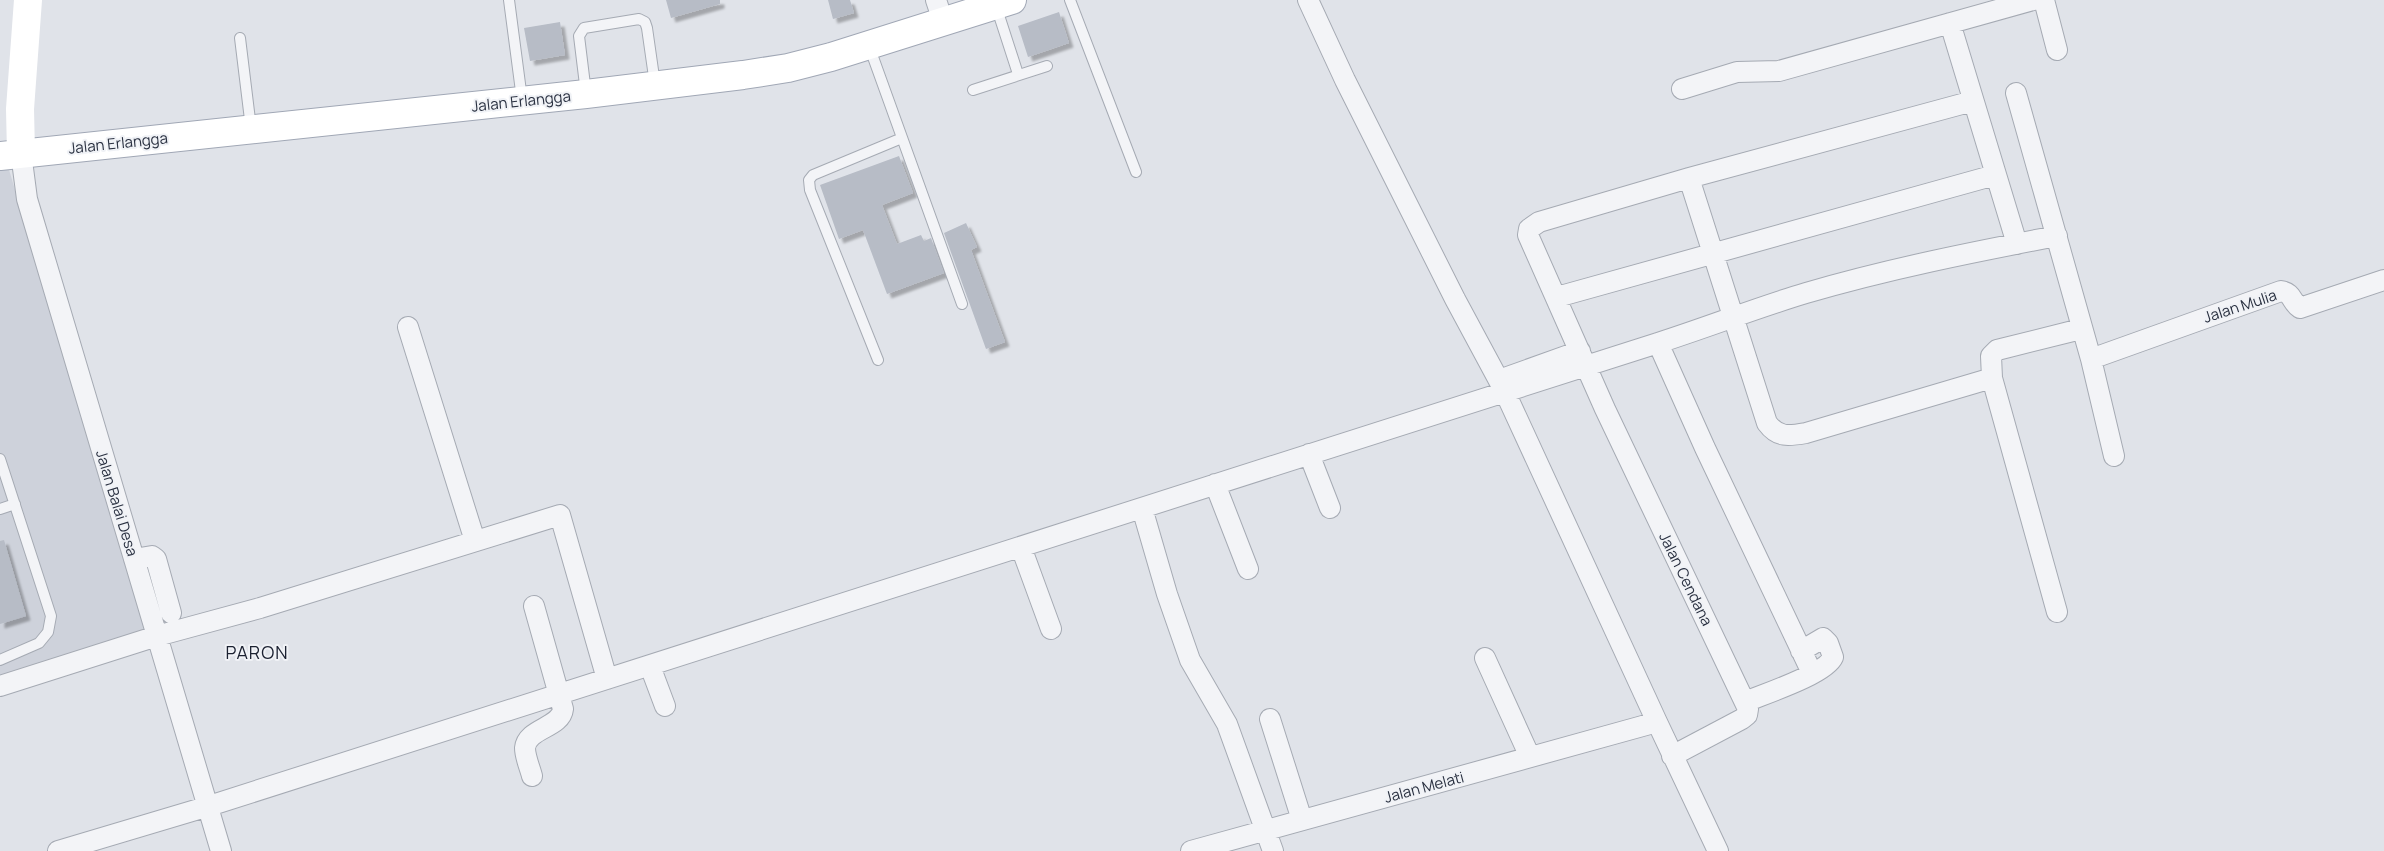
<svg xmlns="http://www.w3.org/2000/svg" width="2384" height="851" font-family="Manrope,sans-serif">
	<defs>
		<filter id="shadow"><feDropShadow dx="4.5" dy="4.5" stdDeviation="1" flood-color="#0004"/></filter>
	</defs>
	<rect width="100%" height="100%" fill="#e0e3e9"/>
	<path fill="#ced2db" d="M 7,163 L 147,630 L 0,679 L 0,164 Z"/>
	<path fill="#b7bcc6" filter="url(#shadow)" d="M 666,0 L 720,0 L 720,4 L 671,18 Z
		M 828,0 L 850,0 L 854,13 L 833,19 Z
		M 1059,12 L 1069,43 L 1028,57 L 1018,26 Z
		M 560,22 L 565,55 L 530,61 L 524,28 Z
		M 899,156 L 913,193 L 882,205 L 897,244 L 921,235 L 924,241 L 931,238 L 944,273 L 887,294 L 863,230 L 839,239 L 820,185 Z
		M 966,223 L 977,247 L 971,250 L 1005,342 L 986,349 L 944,233 Z
		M 4,540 L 26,616 L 0,624 L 0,541 Z"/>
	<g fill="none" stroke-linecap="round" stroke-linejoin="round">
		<defs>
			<path id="lane" d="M 509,0 L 522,99
				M 1070,0 L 1136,172
				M 996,6 L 1018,74
				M 240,38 L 251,128
				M 869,46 L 962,304
				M 973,90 L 1047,66
				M 586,93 L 579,36 L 584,28 L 639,19 L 645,22 L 647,28 L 655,84
				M 878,360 L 810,190 L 809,180 L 813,175 L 902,138
				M 0,459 L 51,616 L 48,632 L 39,643 L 0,660
				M 0,509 L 15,504"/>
			<path id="street" d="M 936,0 L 943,21
				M 1308,0 L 1345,80 L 1455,299 L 1505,392 L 1657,722 L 1718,851
				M 2044,0 L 2057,50
				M 1950,23 L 2017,244
				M 1682,89 L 1737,72 L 1779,71 L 2033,0
				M 2016,93 L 2091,359 L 2114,456
				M 21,153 L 27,199 L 221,851
				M 1689,178 L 1767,423 C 1778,438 1789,436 1806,433 L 1992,378 L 1991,356 L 1997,350 L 2081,329
				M 1557,297 L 1995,175
				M 408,327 L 475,541
				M 1658,343 L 1705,448 L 1812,673
				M 2091,359 L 2281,291 C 2293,293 2291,302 2300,308 L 2384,280
				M 1992,378 L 2057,612
				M 1499,380 L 1580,351
				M 1309,454 L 1330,508
				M 1215,484 L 1248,569
				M 1142,508 L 1167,594 L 1190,660 L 1227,724 L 1273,851
				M 1021,547 L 1051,629
				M 134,559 L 152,556 L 156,559 L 171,613
				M 1485,658 L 1530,757
				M 650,666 L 665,706
				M 0,686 L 157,636 L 260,608 L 560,515 L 607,679
				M 1745,702 C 1764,694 1826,674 1833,657 L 1828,643 L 1823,638 L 1801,651
				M 1270,719 L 1302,820
				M 1672,756 L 1742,719 L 1747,715 L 1748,709 L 1605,409 L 1528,235 L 1529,229 L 1539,222 L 1689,178 L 1973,101
				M 532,776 C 530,768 525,757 525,748 C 527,728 561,728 563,709 L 534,606
				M 58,851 L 209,806 L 1658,343 C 1708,327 1756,308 1806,293 C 1888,269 1973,252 2057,236
				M 1191,851 L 1657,722"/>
			<path id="primary" d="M 0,156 L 586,94 L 743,75 L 788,68 L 831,57 L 1012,0"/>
		</defs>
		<use href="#lane" stroke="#a5aab3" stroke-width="12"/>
		<use href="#street" stroke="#a5aab3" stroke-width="22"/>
		<use href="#primary" stroke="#a0a7b5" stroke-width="30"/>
		<use href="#lane" stroke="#f3f4f7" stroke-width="10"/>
		<use href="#street" stroke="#f3f4f7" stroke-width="20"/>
		<path stroke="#fff" stroke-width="28" d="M 21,153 L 20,109 L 28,0"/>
		<use href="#primary" stroke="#fff" stroke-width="28"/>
	</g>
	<g text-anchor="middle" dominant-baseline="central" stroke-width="4" stroke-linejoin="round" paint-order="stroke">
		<g font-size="15" fill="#293040" stroke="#f0f2f6">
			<text transform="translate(521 101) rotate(-6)">Jalan Erlangga</text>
			<text transform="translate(118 143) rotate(-6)">Jalan Erlangga</text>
			<text transform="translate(2240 306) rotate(-18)">Jalan Mulia</text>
			<text transform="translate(117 503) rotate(73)">Jalan Balai Desa</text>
			<text transform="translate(1686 579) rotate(64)">Jalan Cendana</text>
			<text transform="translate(1424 787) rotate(-15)">Jalan Melati</text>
		</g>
		<g font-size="18" letter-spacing="1" fill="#1b2131" stroke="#f0f2f6">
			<text x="257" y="652">PARON</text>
		</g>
	</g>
</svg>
